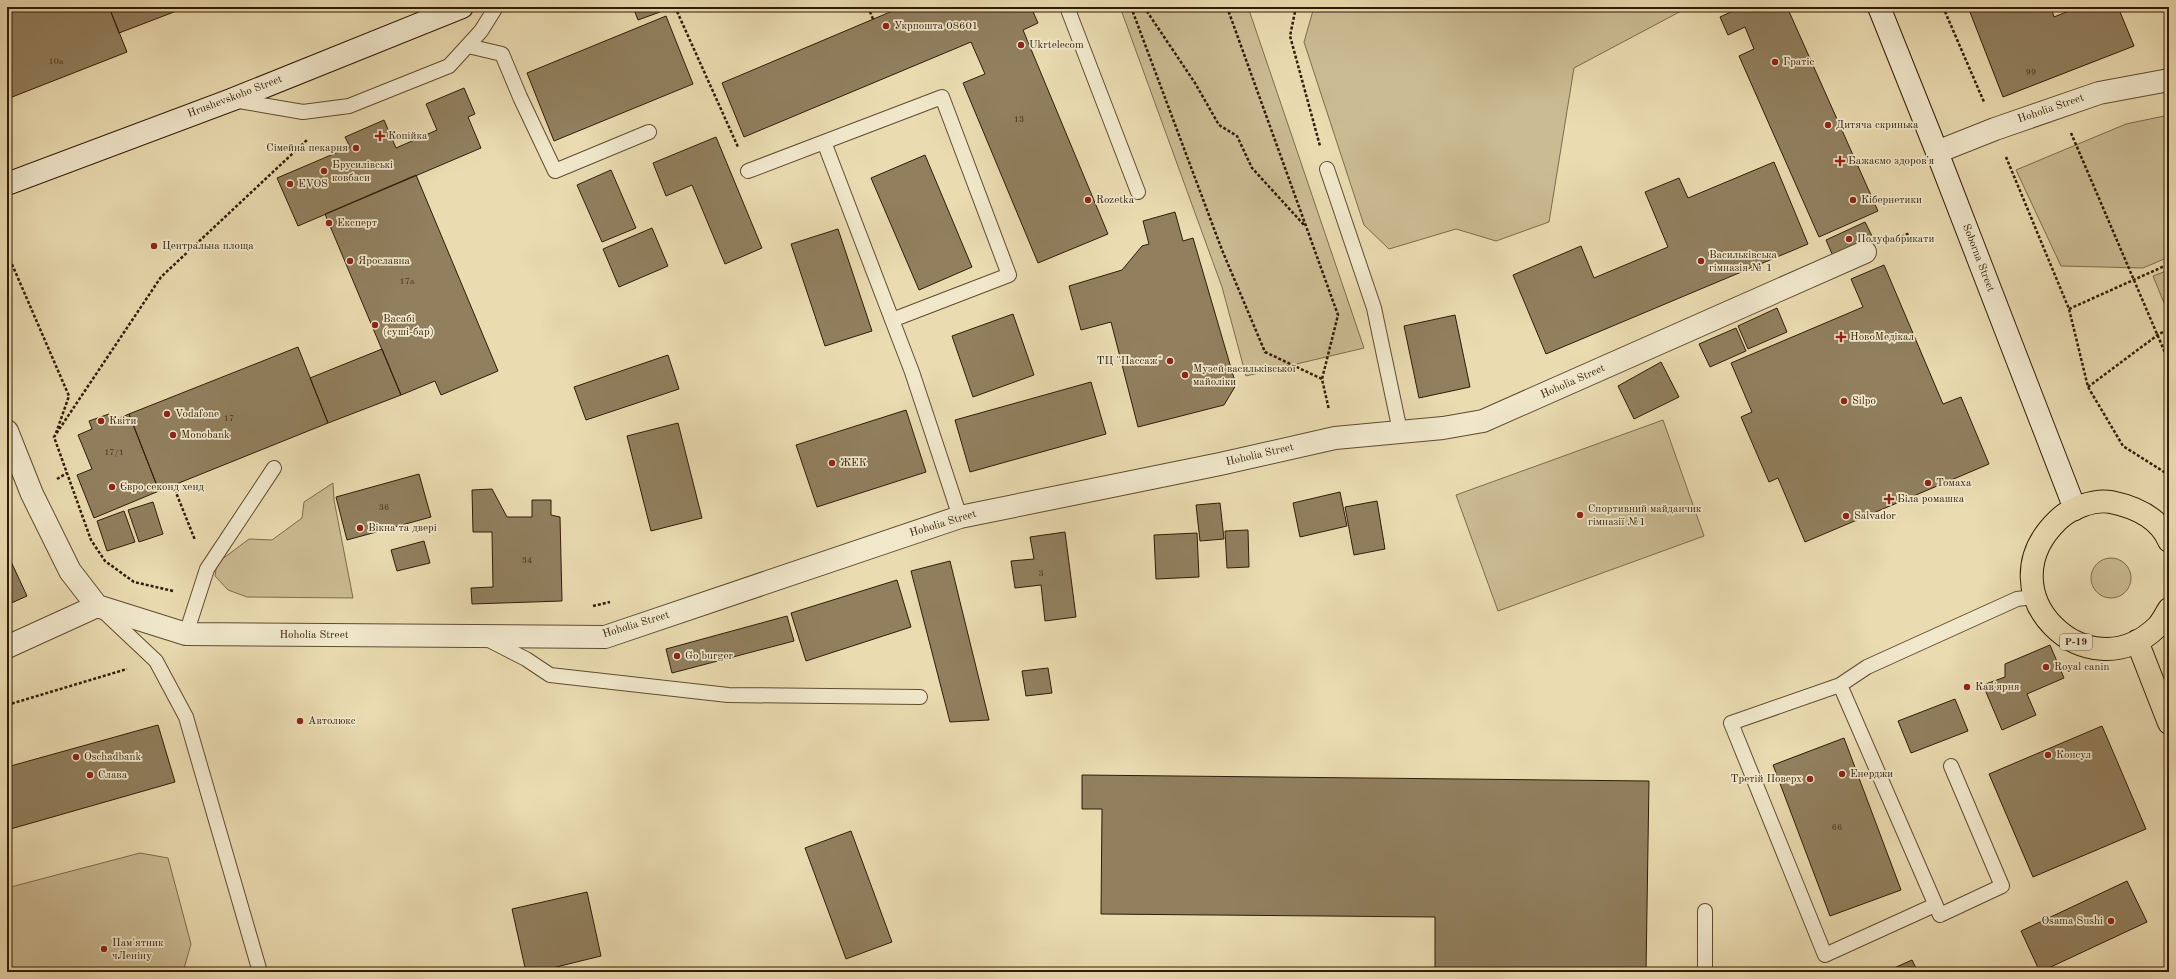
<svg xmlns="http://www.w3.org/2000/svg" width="2176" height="979" font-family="'Old Standard TT',serif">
	<rect width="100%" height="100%" fill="#eadbb0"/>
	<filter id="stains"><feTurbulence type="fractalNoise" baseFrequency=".005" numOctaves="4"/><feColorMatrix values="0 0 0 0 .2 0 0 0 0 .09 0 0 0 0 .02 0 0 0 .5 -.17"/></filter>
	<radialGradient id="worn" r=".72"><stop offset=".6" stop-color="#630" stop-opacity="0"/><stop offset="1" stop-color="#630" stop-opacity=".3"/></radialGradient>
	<path fill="#cbbb93" stroke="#7e6c4c" d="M 1120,7 L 1248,7 L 1364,348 L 1246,376 L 1222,287 Z
		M 1314,7 L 1684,7 L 1685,9 L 1574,68 L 1549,222 L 1496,241 L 1456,229 L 1389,249 L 1364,225 L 1304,42 Z
		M 2169,115 L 2169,257 L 2143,268 L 2061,266 L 2016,170 L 2126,124 Z
		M 2169,270 L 2169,307 L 2166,308 L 2153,276 Z
		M 1663,420 L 1704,536 L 1498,611 L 1456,495 Z
		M 333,483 L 334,500 L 353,598 L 247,597 L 228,590 L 215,576 L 217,563 L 249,539 L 272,540 L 302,518 L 304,502 Z
		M2091 578a20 20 0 1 1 40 0a20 20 0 1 1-40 0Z
		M 140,853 L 168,858 L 191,944 L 183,972 L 40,972 L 37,968 L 29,972 L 7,972 L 7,888 Z"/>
	<path fill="#917f5e" stroke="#311c05" d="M 21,7 L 109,7 L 127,52 L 7,99 L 7,12 Z
		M 109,7 L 187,7 L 119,33 Z
		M 633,7 L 658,7 L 660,12 L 638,20 Z
		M 902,7 L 1031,7 L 1038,23 L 1023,30 L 1108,234 L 1038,263 L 963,83 L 985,74 L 971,42 L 744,137 L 722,83 Z
		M 1731,7 L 1787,7 L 1878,211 L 1819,237 L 1739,56 L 1754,49 L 1745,27 L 1728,35 L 1720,17 L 1733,11 Z
		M 1968,7 L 2051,7 L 2054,17 L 2079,7 L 2118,7 L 2134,46 L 2003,97 Z
		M 666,16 L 693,84 L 554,141 L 527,73 Z
		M 464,88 L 475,114 L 468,117 L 481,148 L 298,226 L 277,178 L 350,147 L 345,137 L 384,120 L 396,148 L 437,130 L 426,104 Z
		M 716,137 L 762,248 L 725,264 L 692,185 L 666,196 L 653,163 Z
		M 925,155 L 972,267 L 919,290 L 871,178 Z
		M 1774,162 L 1808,244 L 1546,354 L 1513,275 L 1581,246 L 1594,278 L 1668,247 L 1645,192 L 1679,178 L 1688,198 Z
		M 611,170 L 636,228 L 602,242 L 577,185 Z
		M 416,175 L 498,371 L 441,395 L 435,381 L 401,395 L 325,214 Z
		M 1175,212 L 1183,241 L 1193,238 L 1236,385 L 1224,405 L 1138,427 L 1111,322 L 1081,330 L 1069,286 L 1122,270 L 1142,246 L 1149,244 L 1143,221 Z
		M 1865,222 L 1873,238 L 1833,256 L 1826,240 Z
		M 652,228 L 668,266 L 619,287 L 603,249 Z
		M 838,229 L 872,331 L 825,346 L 791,244 Z
		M 1884,265 L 1943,404 L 1961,397 L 1989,464 L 1805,542 L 1778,478 L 1769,482 L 1741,417 L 1752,412 L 1731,363 L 1863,307 L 1851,279 Z
		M 1777,308 L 1787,332 L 1748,349 L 1738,326 Z
		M 1013,314 L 1034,375 L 973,397 L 952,336 Z
		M 1455,315 L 1470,387 L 1419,398 L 1404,326 Z
		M 1736,328 L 1746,351 L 1710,367 L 1699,344 Z
		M 298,347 L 328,423 L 159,491 L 129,414 Z
		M 382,349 L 401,395 L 328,423 L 310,378 Z
		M 668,355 L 679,389 L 586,420 L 574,387 Z
		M 1661,362 L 1679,397 L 1634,419 L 1618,386 Z
		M 1091,382 L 1106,434 L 970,472 L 955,420 Z
		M 906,410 L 926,472 L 817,507 L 796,445 Z
		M 109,414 L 112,421 L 129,414 L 159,491 L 94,518 L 77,475 L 92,469 L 78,435 L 92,429 L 89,421 Z
		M 678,423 L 702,518 L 651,531 L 627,436 Z
		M 419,474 L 431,517 L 347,540 L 336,497 Z
		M 492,489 L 507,517 L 532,517 L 532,500 L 551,500 L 551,515 L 560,517 L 562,601 L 472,604 L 471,588 L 493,587 L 492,532 L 473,532 L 472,490 Z
		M 1340,492 L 1347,526 L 1300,537 L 1293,503 Z
		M 1377,501 L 1385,549 L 1354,555 L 1345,507 Z
		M 153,502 L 163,534 L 139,542 L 128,510 Z
		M 1220,503 L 1224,539 L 1200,541 L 1196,505 Z
		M 124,511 L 135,542 L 107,551 L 97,521 Z
		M 1248,530 L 1249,567 L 1227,568 L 1225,531 Z
		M 1065,532 L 1076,617 L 1045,621 L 1041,585 L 1015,588 L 1011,561 L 1034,559 L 1030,537 Z
		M 1197,533 L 1199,577 L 1156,579 L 1154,535 Z
		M 424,541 L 430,563 L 397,571 L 391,550 Z
		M 7,553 L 27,596 L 7,605 Z
		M 950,561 L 989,720 L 950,722 L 911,571 Z
		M 897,580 L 911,627 L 806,661 L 791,613 Z
		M 787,616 L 794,641 L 672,673 L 666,649 Z
		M 2050,645 L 2064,678 L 2027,694 L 2036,715 L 2002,730 L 1983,685 L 2005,677 L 2005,664 Z
		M 1048,668 L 1052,693 L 1026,696 L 1022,671 Z
		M 1955,699 L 1968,731 L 1911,753 L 1898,721 Z
		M 158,725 L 175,782 L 7,830 L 7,767 Z
		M 2102,726 L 2146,829 L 2033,877 L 1989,774 Z
		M 1844,738 L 1901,890 L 1830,916 L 1773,765 Z
		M 1082,775 L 1649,781 L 1646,972 L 1435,972 L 1435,917 L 1101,914 L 1102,809 L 1082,809 Z
		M 851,831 L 892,942 L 846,959 L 805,848 Z
		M 2127,881 L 2147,922 L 2040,972 L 2021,931 Z
		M 587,892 L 601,956 L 536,972 L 526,972 L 512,909 Z
		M 1912,960 L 1918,972 L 1885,972 Z"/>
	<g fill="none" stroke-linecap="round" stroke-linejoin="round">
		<defs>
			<path id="service" d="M 1067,7 L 1138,192
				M 468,46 L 502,54 L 520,97 L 555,171 L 649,132
				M 233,100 L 303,112 L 349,106 L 449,66 L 481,31 L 496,7
				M 1327,169 L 1374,308 L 1400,431
				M 748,171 L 824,142
				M 892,320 L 1009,275 L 942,97 L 824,142 L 912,372 L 960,517
				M 103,611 L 156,661 L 186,717 L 260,972
				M 186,634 L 207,569 L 274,468
				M 487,639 L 526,659 L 550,675 L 728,695 L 920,697
				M 1840,685 L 1940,915 L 2002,886 L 1951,766
				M 1935,905 L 1825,955 L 1731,723 L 1840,685 L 1867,667 L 2017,599 L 2034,597
				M 1705,972 L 1705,911"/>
			<path id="minor" d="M 1937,152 L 1995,129 L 2099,93 L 2169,80
				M 7,431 L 32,494 L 70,571 L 97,606
				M 7,647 L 97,606 L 186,634 L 605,637 L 960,517 L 1220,464 L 1335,438 L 1443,428 L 1483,421 L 1865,252"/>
			<path id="secondary" d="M 1879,7 L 1937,152 L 2075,509
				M 7,184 L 231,100 L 462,7"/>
			<path id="primary" d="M 2169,541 C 2159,517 2135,507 2111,502 C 2094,499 2070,508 2058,520 C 1982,593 2088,694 2157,627 C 2162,622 2165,615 2169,609
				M 2137,641 L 2169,723"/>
		</defs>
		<use href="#service" stroke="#5f4c30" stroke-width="16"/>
		<use href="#minor" stroke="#5f4c30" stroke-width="24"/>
		<use href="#secondary" stroke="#311c05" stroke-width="24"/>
		<use href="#primary" stroke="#311c05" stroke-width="24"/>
		<path stroke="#311c05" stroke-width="2.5" stroke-dasharray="3 2" stroke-linecap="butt" d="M 675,7 L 738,147
			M 868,7 L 873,19
			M 1131,7 L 1222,250 L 1265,352 L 1322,379 L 1329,410
			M 1144,7 L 1195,83 L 1219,125 L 1237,136 L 1252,168 L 1305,226
			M 1227,7 L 1338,315 L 1322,379
			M 1296,7 L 1290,36 L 1320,146
			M 1943,7 L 1984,102
			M 2071,133 L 2169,362
			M 2006,157 L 2069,309 L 2088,387 L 2123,446 L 2169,475
			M 1892,241 L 1910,233
			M 8,255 L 69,396 L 56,433
			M 2069,309 L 2169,264
			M 2088,387 L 2159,334 L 2169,329
			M 57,479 L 67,473
			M 173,485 L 195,540
			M 173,591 L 134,582 L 105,561 L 91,540 L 54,437 L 161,277 L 307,140
			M 593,606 L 610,602
			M 7,705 L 127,669"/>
		<use href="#service" stroke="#f1e8cc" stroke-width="14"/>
		<use href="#minor" stroke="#f1e8cc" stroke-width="22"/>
		<use href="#secondary" stroke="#f1e8cc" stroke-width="22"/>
		<use href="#primary" stroke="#eadbb0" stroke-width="22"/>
	</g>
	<g fill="#8f2418" stroke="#f1e8cc" stroke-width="1.5">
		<circle cx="886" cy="26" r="4"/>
		<circle cx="1021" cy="45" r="4"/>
		<circle cx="1775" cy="62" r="4"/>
		<circle cx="1828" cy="125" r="4"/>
		<path d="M378 130h4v4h4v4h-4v4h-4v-4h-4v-4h4z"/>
		<circle cx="356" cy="148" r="4"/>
		<path d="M1838 155h4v4h4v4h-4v4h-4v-4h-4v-4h4z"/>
		<circle cx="324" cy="171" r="4"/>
		<circle cx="290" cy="184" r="4"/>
		<circle cx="1088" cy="200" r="4"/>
		<circle cx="1853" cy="200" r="4"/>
		<circle cx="329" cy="223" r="4"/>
		<circle cx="1849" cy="239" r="4"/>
		<circle cx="154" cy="246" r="4"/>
		<circle cx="350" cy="261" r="4"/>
		<circle cx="1701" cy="261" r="4"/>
		<circle cx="375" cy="325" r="4"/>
		<path d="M1839 331h4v4h4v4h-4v4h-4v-4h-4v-4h4z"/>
		<circle cx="1170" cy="361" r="4"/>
		<circle cx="1185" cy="375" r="4"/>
		<circle cx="1844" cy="401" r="4"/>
		<circle cx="167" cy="414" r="4"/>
		<circle cx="101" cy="421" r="4"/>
		<circle cx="173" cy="435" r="4"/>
		<circle cx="832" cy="463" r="4"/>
		<circle cx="1928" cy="483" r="4"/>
		<circle cx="112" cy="487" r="4"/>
		<path d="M1887 493h4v4h4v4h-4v4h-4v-4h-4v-4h4z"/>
		<circle cx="1580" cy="515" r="4"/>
		<circle cx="1846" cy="516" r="4"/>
		<circle cx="360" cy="528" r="4"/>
		<circle cx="677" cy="656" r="4"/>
		<circle cx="2046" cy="667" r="4"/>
		<circle cx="1967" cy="687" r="4"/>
		<circle cx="300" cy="721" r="4"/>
		<circle cx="2048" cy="755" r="4"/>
		<circle cx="76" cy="757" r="4"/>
		<circle cx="1842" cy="774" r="4"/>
		<circle cx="90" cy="775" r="4"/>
		<circle cx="1810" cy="779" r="4"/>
		<circle cx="2111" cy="921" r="4"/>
		<circle cx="104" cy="949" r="4"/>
	</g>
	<g text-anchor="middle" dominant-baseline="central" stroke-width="3.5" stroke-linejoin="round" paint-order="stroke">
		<g font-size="9" fill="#49351b">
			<text x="56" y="61">10а</text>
			<text x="2031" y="72">99</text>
			<text x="1019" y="119">13</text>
			<text x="407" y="281">17а</text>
			<text x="229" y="418">17</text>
			<text x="114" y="452">17/1</text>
			<text x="384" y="507">36</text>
			<text x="527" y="560">34</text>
			<text x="1041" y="573">3</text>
			<text x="1837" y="827">66</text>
		</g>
		<rect fill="#f1e8cc" stroke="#6b5941" stroke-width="1" x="2060" y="634" width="32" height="16" rx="3"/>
		<g font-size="10" font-weight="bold" fill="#311c05">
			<text x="2076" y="642">Р-19</text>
		</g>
		<g font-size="11" fill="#311c05" stroke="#f1e8cc" text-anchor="start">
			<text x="894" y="26">Укрпошта 08601</text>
			<text x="1029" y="45">Ukrtelecom</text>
			<text x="1783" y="62">Гратіс</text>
			<text x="1836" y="125">Дитяча скринька</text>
			<text x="388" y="136">Копійка</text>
			<text x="348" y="148" text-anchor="end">Сімейна пекарня</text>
			<text x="1848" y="161">Бажаємо здоровʼя</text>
			<text x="332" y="165">Брусилівські<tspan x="332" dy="13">ковбаси</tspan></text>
			<text x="298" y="184">EVOS</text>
			<text x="1096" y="200">Rozetka</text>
			<text x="1861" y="200">Кібернетики</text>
			<text x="337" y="223">Експерт</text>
			<text x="1857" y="239">Полуфабрикати</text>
			<text x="162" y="246">Центральна площа</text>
			<text x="1709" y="255">Васильківська<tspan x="1709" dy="13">гімназія № 1</tspan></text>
			<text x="358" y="261">Ярославна</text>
			<text x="383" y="319">Васабі<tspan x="383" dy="13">(суші-бар)</tspan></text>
			<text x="1850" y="337">НовоМедікал</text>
			<text x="1162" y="361" text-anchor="end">ТЦ "Пассаж"</text>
			<text x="1193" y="369">Музей васильківської<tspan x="1193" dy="13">майоліки</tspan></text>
			<text x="1852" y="401">Silpo</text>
			<text x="175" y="414">Vodafone</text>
			<text x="109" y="421">Квіти</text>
			<text x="181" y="435">Monobank</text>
			<text x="840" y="463">ЖЕК</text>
			<text x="1936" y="483">Томаха</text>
			<text x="120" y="487">Євро секонд хенд</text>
			<text x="1897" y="499">Біла ромашка</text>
			<text x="1588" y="509">Спортивний майданчик<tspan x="1588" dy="13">гімназії №1</tspan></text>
			<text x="1854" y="516">Salvador</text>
			<text x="368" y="528">Вікна та двері</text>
			<text x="685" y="656">Go burger</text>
			<text x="2054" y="667">Royal canin</text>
			<text x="1975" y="687">Кав'ярня</text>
			<text x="308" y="721">Автолюкс</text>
			<text x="2056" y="755">Консул</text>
			<text x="84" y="757">Oschadbank</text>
			<text x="1850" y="774">Енерджи</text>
			<text x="98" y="775">Слава</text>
			<text x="1802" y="779" text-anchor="end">Третій Поверх</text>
			<text x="2103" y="921" text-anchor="end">Osama Sushi</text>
			<text x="112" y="943">Пам'ятник<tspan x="112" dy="13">чЛеніну</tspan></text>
		</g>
		<g font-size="11" fill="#311c05" stroke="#f1e8cc">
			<text transform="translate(235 97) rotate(-21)">Hrushevskoho Street</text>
			<text transform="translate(2051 109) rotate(-19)">Hoholia Street</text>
			<text transform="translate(1978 258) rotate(69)">Soborna Street</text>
			<text transform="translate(1573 382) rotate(-24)">Hoholia Street</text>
			<text transform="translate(1260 455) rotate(-13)">Hoholia Street</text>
			<text transform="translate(943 524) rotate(-17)">Hoholia Street</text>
			<text transform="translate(636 625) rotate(-17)">Hoholia Street</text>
			<text x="314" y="635">Hoholia Street</text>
		</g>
	</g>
	<rect width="2176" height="979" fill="none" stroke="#eadbb0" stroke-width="24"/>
	<rect x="8" y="8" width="2160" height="963" fill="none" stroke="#311c05" stroke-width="2"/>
	<rect x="12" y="12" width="2152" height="955" fill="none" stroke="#311c05"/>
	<rect width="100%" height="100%" filter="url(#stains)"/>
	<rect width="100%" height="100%" fill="url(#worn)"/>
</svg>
